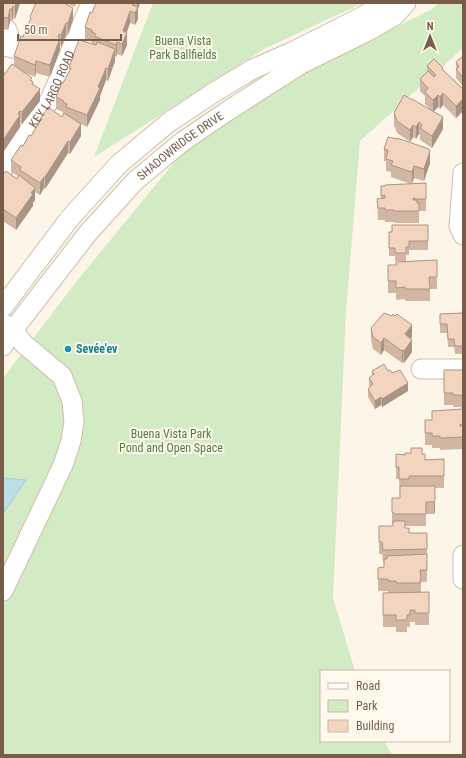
<svg xmlns="http://www.w3.org/2000/svg" width="466" height="758" font-family="'Roboto Condensed',sans-serif">
	<rect width="100%" height="100%" fill="#fdf5e7"/>
	<path fill="#d3ebc4" d="M 153,3 L 363,3 L 266,48 L 94,157 Z
		M 439,3 L 463,3 L 463,48 L 360,141 L 346,312 L 333,598 L 355,671 L 321,671 L 321,741 L 384,741 L 392,755 L 3,755 L 3,378 L 76,282 L 213,115 L 431,10 Z"/>
	<path fill="#badfe7" stroke="#a0cfd9" d="M 3,478 L 26,480 L 3,514 Z"/>
	<g fill="none" stroke-linecap="round" stroke-linejoin="round">
		<defs>
			<g id="minor">
				<path d="M 3,27 L 7,30 L 13,48 L 3,46"/>
				<path id="s1" d="M 3,169 L 50,100 L 91,3"/>
				<path d="M 463,173 L 459,226 L 463,235"/>
				<path d="M 3,307 L 70,218 L 119,164 L 168,123 L 213,93 L 253,69 L 292,52 L 365,15 L 383,3"/>
				<path id="s2" d="M 3,346 L 13,330 L 88,233 L 135,181 L 182,142 L 226,112 L 301,64 L 368,31 L 394,16 L 406,3"/>
				<path d="M 421,369 L 463,369"/>
				<path d="M 463,555 L 463,579"/>
				<path d="M 3,591 L 63,465 L 71,441 L 74,422 L 72,401 L 62,376 L 24,344 L 13,330 L 4,324"/>
			</g>
		</defs>
		<use href="#minor" stroke="#cfbdac" stroke-width="21"/>
		<use href="#minor" stroke="#fff" stroke-width="19"/>
	</g>
	<path fill="#d1b6a3" d="M 3,3 L 20,3 L 15,19 L 13,18 L 12,21 L 10,21 L 8,30 L 3,29 Z
		M 66,3 L 76,3 L 75,7 Z
		M 96,3 L 140,3 L 138,9 L 138,19 L 135,25 L 130,23 L 127,32 L 127,45 L 122,56 L 117,54 L 116,57 L 115,56 L 115,61 L 108,81 L 106,80 L 100,96 L 100,100 L 87,127 L 81,124 L 81,136 L 70,154 L 68,153 L 45,189 L 44,188 L 40,195 L 35,192 L 35,200 L 33,203 L 33,206 L 16,230 L 3,221 L 3,175 L 17,179 L 18,176 L 11,172 L 11,160 L 31,136 L 39,123 L 39,121 L 62,117 L 63,114 L 63,112 L 56,109 L 56,97 L 69,71 L 69,67 L 73,58 L 73,55 L 92,44 L 92,42 L 85,39 L 85,27 L 92,13 Z
		M 30,17 L 73,20 L 68,35 L 66,35 L 61,47 L 60,46 L 60,50 L 50,77 L 36,73 L 35,77 L 25,73 L 32,81 L 40,101 L 22,124 L 20,123 L 20,127 L 4,151 L 3,150 L 3,76 L 14,65 L 14,56 L 23,37 L 30,21 Z
		M 463,56 L 463,86 L 456,78 L 456,62 Z
		M 427,66 L 443,70 L 463,89 L 463,111 L 456,118 L 443,105 L 440,109 L 438,107 L 433,112 L 443,129 L 432,148 L 420,140 L 420,135 L 419,134 L 416,139 L 413,137 L 410,142 L 397,133 L 394,125 L 394,113 L 412,100 L 432,111 L 425,104 L 425,96 L 420,91 L 420,79 L 427,72 Z
		M 384,149 L 429,150 L 430,163 L 424,181 L 414,178 L 412,184 L 426,183 L 426,211 L 419,211 L 419,223 L 394,223 L 394,222 L 385,222 L 385,220 L 378,220 L 377,199 L 381,199 L 381,186 L 411,184 L 391,177 L 391,172 L 386,171 L 386,161 L 384,161 Z
		M 428,225 L 428,250 L 409,250 L 409,255 L 406,255 L 406,261 L 395,261 L 395,256 L 389,256 L 389,232 Z
		M 437,260 L 437,289 L 430,289 L 430,301 L 405,301 L 405,299 L 396,300 L 396,293 L 388,293 L 388,265 L 396,265 Z
		M 463,313 L 463,354 L 455,354 L 454,347 L 448,347 L 447,333 L 440,333 L 440,314 Z
		M 371,328 L 412,337 L 410,338 L 412,352 L 404,363 L 403,362 L 402,363 L 384,350 L 381,355 L 373,349 L 371,340 Z
		M 444,370 L 463,370 L 463,408 L 461,408 L 461,407 L 453,407 L 453,405 L 444,405 Z
		M 372,371 L 388,371 L 392,373 L 408,391 L 382,407 L 381,405 L 375,409 L 368,397 L 368,389 L 370,387 L 369,386 L 369,378 L 372,376 Z
		M 463,409 L 463,449 L 440,450 L 440,448 L 432,448 L 432,445 L 425,445 L 425,420 L 432,420 Z
		M 396,454 L 422,454 L 425,460 L 444,459 L 444,488 L 435,488 L 435,512 L 434,514 L 426,514 L 426,526 L 405,526 L 405,528 L 409,533 L 427,533 L 427,582 L 421,582 L 421,592 L 429,613 L 429,625 L 415,625 L 415,622 L 410,622 L 410,627 L 407,627 L 407,632 L 396,632 L 396,627 L 383,627 L 383,593 L 388,593 L 388,591 L 378,591 L 378,568 L 384,567 L 384,562 L 383,562 L 382,554 L 379,554 L 379,526 L 393,526 L 393,524 L 392,524 L 392,498 L 400,498 L 399,479 L 396,479 Z"/>
	<path fill="#aa9485" d="M 16,3 L 20,3 L 15,19 L 15,7 Z
		M 137,3 L 140,3 L 138,9 L 138,19 L 135,25 L 135,13 L 137,9 Z
		M 13,6 L 13,18 L 12,21 L 12,9 Z
		M 73,8 L 73,20 L 68,35 L 68,23 Z
		M 10,9 L 10,21 L 8,30 L 8,18 Z
		M 130,11 L 130,23 L 123,43 L 123,31 Z
		M 66,23 L 66,35 L 61,47 L 61,35 Z
		M 127,33 L 127,45 L 122,56 L 122,44 Z
		M 59,34 L 60,50 L 50,77 L 50,65 Z
		M 117,42 L 117,54 L 116,57 L 116,45 Z
		M 115,49 L 115,61 L 108,81 L 108,69 Z
		M 36,61 L 36,73 L 35,77 L 35,65 Z
		M 106,68 L 106,80 L 100,96 L 100,100 L 87,127 L 87,115 Z
		M 40,89 L 40,101 L 22,124 L 22,112 Z
		M 443,93 L 443,105 L 440,109 L 440,97 Z
		M 438,95 L 438,107 L 433,112 L 433,100 Z
		M 463,99 L 463,111 L 456,118 L 456,106 Z
		M 20,111 L 20,127 L 4,151 L 4,139 Z
		M 443,117 L 443,129 L 432,148 L 432,136 Z
		M 419,122 L 419,134 L 416,139 L 416,127 Z
		M 81,124 L 81,136 L 70,154 L 70,142 Z
		M 413,125 L 413,137 L 410,142 L 410,130 Z
		M 68,141 L 68,153 L 45,189 L 45,177 Z
		M 429,149 L 429,153 L 430,151 L 430,163 L 424,181 L 424,169 Z
		M 414,166 L 414,178 L 412,184 L 412,172 Z
		M 44,177 L 44,188 L 40,195 L 40,183 Z
		M 35,188 L 35,200 L 33,203 L 33,206 L 16,230 L 16,218 Z
		M 412,325 L 412,337 L 405,346 L 405,334 Z
		M 384,338 L 384,350 L 381,355 L 381,343 Z
		M 412,340 L 412,352 L 404,363 L 404,351 Z
		M 403,350 L 403,362 L 402,363 L 402,351 Z
		M 408,383 L 408,391 L 382,407 L 382,399 Z
		M 381,397 L 381,405 L 375,409 L 375,401 Z
		M 435,500 L 435,512 L 434,514 L 434,502 Z"/>
	<path fill="#f3d4be" stroke="#aa9485" d="M 3,3 L 16,3 L 15,7 L 13,6 L 12,9 L 10,9 L 8,18 L 3,17 Z
		M 36,3 L 64,3 L 73,8 L 68,23 L 66,23 L 61,35 L 59,34 L 58,38 L 60,38 L 50,65 L 36,61 L 35,65 L 14,56 L 21,36 L 23,37 L 31,18 L 30,17 Z
		M 96,3 L 133,3 L 132,5 L 138,7 L 135,13 L 130,11 L 123,31 L 127,33 L 122,44 L 117,42 L 116,45 L 94,36 L 96,34 L 92,32 L 92,30 L 85,27 L 90,12 L 92,13 Z
		M 79,40 L 96,45 L 97,42 L 115,49 L 108,69 L 106,68 L 98,87 L 100,88 L 87,115 L 66,107 L 67,104 L 63,102 L 64,101 L 56,97 L 62,82 L 63,83 L 71,68 L 69,67 L 74,55 L 73,55 Z
		M 463,56 L 463,78 L 456,69 L 459,67 L 456,62 Z
		M 434,59 L 443,68 L 442,69 L 463,89 L 463,99 L 456,106 L 443,93 L 440,97 L 438,95 L 433,100 L 425,92 L 428,88 L 420,79 L 428,71 L 434,77 L 436,75 L 427,66 Z
		M 12,64 L 32,78 L 30,80 L 33,82 L 32,84 L 40,89 L 22,112 L 20,111 L 18,114 L 20,115 L 4,139 L 3,138 L 3,76 Z
		M 404,95 L 412,100 L 412,99 L 443,117 L 432,136 L 420,128 L 422,125 L 419,122 L 416,127 L 413,125 L 410,130 L 397,121 L 394,113 Z
		M 48,107 L 62,117 L 64,113 L 81,124 L 70,142 L 68,141 L 45,177 L 44,177 L 40,183 L 20,170 L 21,167 L 11,160 L 21,145 L 23,146 L 29,135 L 31,136 L 40,121 L 39,121 Z
		M 388,137 L 397,139 L 397,138 L 429,149 L 429,150 L 430,151 L 424,169 L 414,166 L 412,172 L 391,165 L 393,161 L 386,159 L 388,150 L 384,149 Z
		M 6,171 L 17,179 L 19,175 L 35,188 L 31,193 L 33,194 L 16,218 L 3,209 L 3,175 Z
		M 426,183 L 426,199 L 415,199 L 415,198 L 413,198 L 413,200 L 417,200 L 417,203 L 419,203 L 419,211 L 394,211 L 394,210 L 385,210 L 385,208 L 378,208 L 377,199 L 385,198 L 385,195 L 381,196 L 381,186 L 385,186 L 385,185 Z
		M 392,225 L 428,225 L 428,241 L 409,241 L 409,247 L 406,247 L 406,253 L 395,253 L 395,248 L 389,248 L 389,232 L 392,232 Z
		M 437,260 L 437,277 L 429,277 L 430,289 L 405,289 L 405,287 L 396,288 L 396,281 L 388,281 L 388,265 L 396,265 L 396,262 Z
		M 384,313 L 392,316 L 393,314 L 395,316 L 397,314 L 412,325 L 405,334 L 412,340 L 404,351 L 403,350 L 402,351 L 384,338 L 381,343 L 373,337 L 371,328 Z
		M 463,313 L 463,346 L 455,346 L 454,339 L 448,339 L 447,324 L 440,324 L 440,314 Z
		M 384,364 L 388,371 L 390,370 L 392,373 L 400,370 L 408,383 L 382,399 L 381,397 L 375,401 L 368,389 L 373,384 L 369,378 L 374,374 L 372,371 Z
		M 444,370 L 463,370 L 463,396 L 461,396 L 461,395 L 453,395 L 453,393 L 444,393 Z
		M 463,409 L 463,425 L 461,425 L 460,424 L 460,426 L 463,426 L 463,437 L 440,438 L 440,436 L 432,436 L 432,433 L 425,433 L 425,420 L 432,420 L 432,411 Z
		M 411,448 L 422,448 L 422,454 L 425,454 L 425,460 L 444,459 L 444,476 L 409,476 L 409,479 L 399,479 L 399,467 L 396,467 L 396,454 L 405,455 L 405,453 L 411,453 Z
		M 400,486 L 435,486 L 435,500 L 434,502 L 426,502 L 426,514 L 395,514 L 392,512 L 392,498 L 400,498 Z
		M 393,521 L 405,521 L 405,528 L 409,528 L 409,533 L 427,533 L 427,549 L 383,550 L 382,542 L 379,542 L 379,526 L 393,526 Z
		M 427,554 L 427,570 L 420,570 L 421,580 L 420,580 L 420,583 L 396,583 L 396,581 L 388,581 L 388,579 L 378,579 L 378,568 L 384,567 L 384,559 L 387,559 L 387,556 Z
		M 429,592 L 429,613 L 415,613 L 415,610 L 410,610 L 410,615 L 407,615 L 407,620 L 396,620 L 396,615 L 383,615 L 383,593 Z"/>
	<circle fill="#0f9aa8" stroke="#fff9ed" stroke-width="1.5" cx="68" cy="349" r="4"/>
	<g text-anchor="middle" dominant-baseline="central" stroke-width="4" stroke-linejoin="round" paint-order="stroke">
		<g font-size="12" fill="#527d42" stroke="#fff9ed">
			<text x="183" y="41">Buena Vista<tspan x="183" dy="14">Park Ballfields</tspan></text>
			<text x="171" y="434">Buena Vista Park<tspan x="171" dy="14">Pond and Open Space</tspan></text>
		</g>
		<g font-size="12" fill="#775c4a" stroke="#fff9ed">
			<text stroke="none"><textPath href="#s1" startOffset="94">KEY LARGO ROAD</textPath></text>
			<text stroke="none"><textPath href="#s2" startOffset="269">SHADOWRIDGE DRIVE</textPath></text>
		</g>
		<g font-size="12" font-weight="bold" fill="#0d838f" stroke="#fff9ed" text-anchor="start">
			<text x="76" y="349">Sevée'ev</text>
		</g>
	</g>
	<rect width="466" height="758" fill="none" stroke="#775c4a" stroke-width="8"/>
	<rect x="320" y="670" width="130" height="72" fill="#fff9ed" stroke="#c9baac"/>
	<rect x="328" y="683" width="20" height="6" fill="#ffffff" stroke="#c9baac"/>
	<text x="356" y="690" font-size="12" fill="#775c4a">Road</text>
	<rect x="328" y="700" width="20" height="12" fill="#d3ebc4" stroke="#c9baac"/>
	<text x="356" y="710" font-size="12" fill="#775c4a">Park</text>
	<rect x="328" y="720" width="20" height="12" fill="#f3d4be" stroke="#c9baac"/>
	<text x="356" y="730" font-size="12" fill="#775c4a">Building</text>
	<g transform="translate(430 36)" stroke="#fff9ed" stroke-width="3" paint-order="stroke">
	<path d="M0-3L7 15L0 10L-7 15Z" fill="#775c4a"/>
	<text y="-6" font-size="11" font-weight="bold" text-anchor="middle" fill="#775c4a">N</text>
	</g>
	<path d="M18 34v6h103v-6" fill="none" stroke="#775c4a" stroke-width="2"/>
	<text x="24" y="34" font-size="12" fill="#775c4a" stroke="#fff9ed" stroke-width="3" paint-order="stroke">50 m</text>
</svg>
